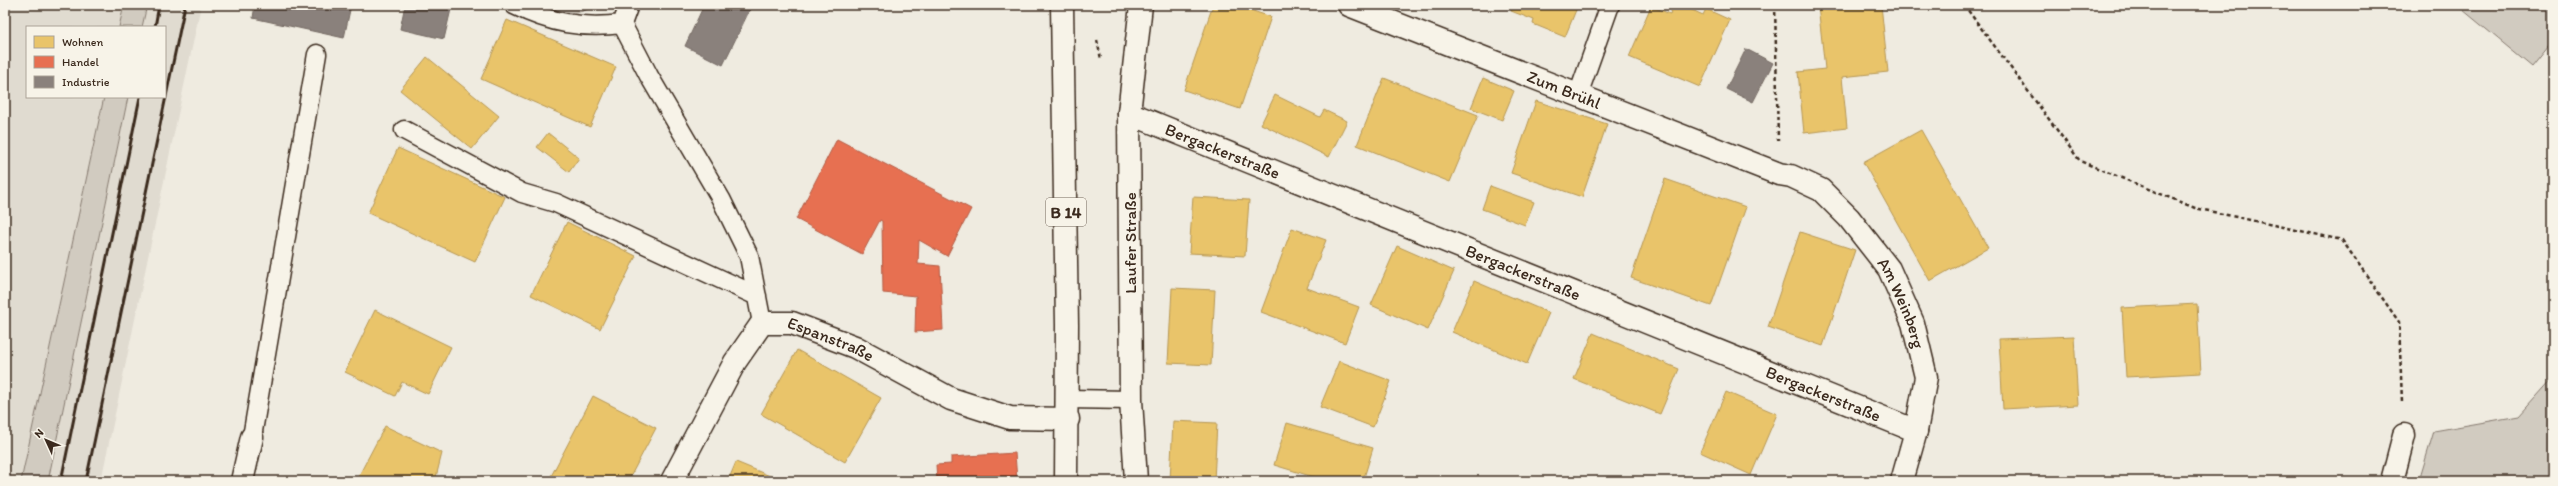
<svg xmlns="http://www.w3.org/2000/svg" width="2558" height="486" font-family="Itim,sans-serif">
	<rect width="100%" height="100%" fill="#efebe0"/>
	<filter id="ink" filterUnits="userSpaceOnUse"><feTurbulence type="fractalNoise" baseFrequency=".025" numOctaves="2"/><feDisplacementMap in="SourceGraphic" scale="8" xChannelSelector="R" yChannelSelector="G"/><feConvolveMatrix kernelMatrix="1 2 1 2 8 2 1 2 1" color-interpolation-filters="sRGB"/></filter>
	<g filter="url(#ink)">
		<path fill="#e0dbd0" d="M 5,5 L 124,5 L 119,27 L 27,27 L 27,97 L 104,97 L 21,481 L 5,481 Z
			M 147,5 L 201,5 L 101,481 L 48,481 L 128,97 L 165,97 L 165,27 L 142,27 Z"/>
		<path fill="#d1cbc0" stroke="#867a6f" d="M 124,5 L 147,5 L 142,27 L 119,27 Z
			M 547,5 L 593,5 C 583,16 558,14 547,5 Z
			M 2457,5 L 2553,5 L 2553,41 L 2532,67 Z
			M 104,97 L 128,97 L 48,481 L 21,481 Z
			M 2553,378 L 2553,481 L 2419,481 L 2434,431 L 2519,416 Z"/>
		<path fill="#e9c46a" stroke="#b59653" d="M 1213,5 L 1235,5 L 1271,17 L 1240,109 L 1184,90 Z
			M 1513,5 L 1578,5 L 1565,37 L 1533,24 L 1534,20 L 1511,11 Z
			M 1674,5 L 1681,5 L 1703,15 L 1706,9 L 1730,20 L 1700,87 L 1629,57 L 1651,6 L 1670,14 Z
			M 1818,5 L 1881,5 L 1888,72 L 1842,77 L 1847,128 L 1804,133 L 1798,72 L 1825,69 Z
			M 507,20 L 616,67 L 590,127 L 481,79 Z
			M 427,57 L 499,116 L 472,149 L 400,90 Z
			M 1384,78 L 1478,115 L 1450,182 L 1357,145 Z
			M 1483,78 L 1514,91 L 1502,120 L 1471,108 Z
			M 1275,95 L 1320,117 L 1324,110 L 1347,121 L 1329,157 L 1261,124 Z
			M 1536,101 L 1607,124 L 1582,197 L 1511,173 Z
			M 1921,130 L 1988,248 L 1930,281 L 1863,162 Z
			M 548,133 L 579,158 L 569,172 L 537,147 Z
			M 398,148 L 505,197 L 475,262 L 368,213 Z
			M 1665,179 L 1746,207 L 1711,306 L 1631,278 Z
			M 1490,186 L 1534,202 L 1525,225 L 1482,209 Z
			M 1193,197 L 1249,200 L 1245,256 L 1189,253 Z
			M 567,222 L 636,256 L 600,329 L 531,295 Z
			M 1292,228 L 1326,240 L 1307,288 L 1359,307 L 1345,343 L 1261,312 Z
			M 1800,232 L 1855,250 L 1823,346 L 1768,327 Z
			M 1397,246 L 1454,271 L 1428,330 L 1371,305 Z
			M 1474,281 L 1549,313 L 1527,364 L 1452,332 Z
			M 1172,288 L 1215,290 L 1211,365 L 1168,363 Z
			M 2197,304 L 2201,373 L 2126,377 L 2122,308 Z
			M 375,310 L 451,347 L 428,394 L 402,382 L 395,396 L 345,372 Z
			M 1593,333 L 1679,369 L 1660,414 L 1574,379 Z
			M 2074,336 L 2078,405 L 2003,409 L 1999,339 Z
			M 797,350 L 881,398 L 845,462 L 761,414 Z
			M 1339,361 L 1391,381 L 1373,427 L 1320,407 Z
			M 1726,392 L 1777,414 L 1751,475 L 1700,452 Z
			M 593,396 L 656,428 L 628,481 L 552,481 L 549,480 Z
			M 1173,421 L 1217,423 L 1214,481 L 1170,481 Z
			M 1287,423 L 1373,448 L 1363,481 L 1327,481 L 1274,465 Z
			M 385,426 L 442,453 L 435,481 L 356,481 Z
			M 736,462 L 782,481 L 728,481 Z"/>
		<path fill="#e76f51" stroke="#b35a42" d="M 837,139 L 971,209 L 947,256 L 919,240 L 918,264 L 940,266 L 943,330 L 915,332 L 916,296 L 883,293 L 882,221 L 880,220 L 862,254 L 796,219 Z
			M 1015,453 L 1017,481 L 937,481 L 936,465 L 951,464 L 951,457 Z"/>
		<path fill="#8a817c" stroke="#726760" d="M 255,5 L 351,5 L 344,38 L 253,18 Z
			M 405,5 L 452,5 L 444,39 L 400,29 Z
			M 704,5 L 752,5 L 723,65 L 685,46 Z
			M 1746,49 L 1773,63 L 1753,102 L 1726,89 Z"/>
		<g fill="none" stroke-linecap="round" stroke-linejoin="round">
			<defs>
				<path id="lane" d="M 514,5 C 550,23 582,29 622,24
					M 629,5 L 622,24 L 649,76 L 721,199 L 749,256 L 762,323
					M 1578,95 L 1610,5
					M 404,130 L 522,193 L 556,203 L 757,296
					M 1067,399 L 1131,400
					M 252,437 L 317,54"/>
				<g id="street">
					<path id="s1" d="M 1349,5 L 1779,174 L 1791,176 L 1821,190 L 1849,218 L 1889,269 L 1913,323 L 1926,377 L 1916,431 L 1902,481"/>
					<path id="s2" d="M 1129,113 L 1916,431"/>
					<path d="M 242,481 L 252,437"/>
					<path id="s3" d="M 672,481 L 735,362 L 762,323 L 792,323 L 855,347 L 951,399 L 1010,418 L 1068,419"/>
					<path d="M 1136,481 L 1131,400 L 1129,113 L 1141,5"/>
					<path d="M 2392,481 L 2404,435"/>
				</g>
				<path id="primary" d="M 1062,5 L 1067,325 L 1066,481"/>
			</defs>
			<use href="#lane" stroke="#3b2a1e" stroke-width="21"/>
			<use href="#street" stroke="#3b2a1e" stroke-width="25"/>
			<use href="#primary" stroke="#3b2a1e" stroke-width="25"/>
			<path stroke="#3b2a1e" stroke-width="2.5" stroke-dasharray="4 3" stroke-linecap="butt" d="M 1775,5 L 1778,140
				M 1964,5 L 2080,161 L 2195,208 L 2342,240 L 2399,322 L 2402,402
				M 1097,40 L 1101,59"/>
			<use href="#lane" stroke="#f7f3e8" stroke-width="18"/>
			<use href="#street" stroke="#f7f3e8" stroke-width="22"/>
			<use href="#primary" stroke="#f7f3e8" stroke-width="22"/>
			<path stroke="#3b2a1e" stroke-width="3" d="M 155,27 L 159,5
				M 61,481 L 140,97
				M 86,481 L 185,5"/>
		</g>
	</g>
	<g text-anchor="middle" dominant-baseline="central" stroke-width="4" stroke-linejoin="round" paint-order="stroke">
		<rect fill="#f7f3e8" stroke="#73665b" stroke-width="1" x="1046" y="198" width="40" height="28" rx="3"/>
		<g font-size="16" font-weight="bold" fill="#3b2a1e">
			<text x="1066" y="212">B 14</text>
		</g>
		<g font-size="17" fill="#3b2a1e" stroke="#f7f3e8">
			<text stroke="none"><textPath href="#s1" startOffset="231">Zum Brühl</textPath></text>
			<text stroke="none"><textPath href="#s2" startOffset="101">Bergackerstraße</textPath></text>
			<text transform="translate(1130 243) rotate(-90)">Laufer Straße</text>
			<text stroke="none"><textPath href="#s2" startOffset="425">Bergackerstraße</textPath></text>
			<text stroke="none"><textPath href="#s1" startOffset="648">Am Weinberg</textPath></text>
			<text stroke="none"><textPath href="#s3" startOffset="254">Espanstraße</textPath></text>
			<text stroke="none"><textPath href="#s2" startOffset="749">Bergackerstraße</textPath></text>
		</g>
	</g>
	<rect width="2558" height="486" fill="none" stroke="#f7f3e8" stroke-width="20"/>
	<rect x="10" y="10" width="2538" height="466" fill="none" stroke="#3b2a1e" stroke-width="1.5" filter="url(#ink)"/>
	<rect x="26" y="26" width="140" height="72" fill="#f7f3e8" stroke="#aca397"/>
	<rect x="34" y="36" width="20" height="12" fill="#e9c46a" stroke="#aca397"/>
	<text x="62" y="46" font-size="12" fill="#3b2a1e">Wohnen</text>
	<rect x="34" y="56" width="20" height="12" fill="#e76f51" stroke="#aca397"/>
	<text x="62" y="66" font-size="12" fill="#3b2a1e">Handel</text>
	<rect x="34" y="76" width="20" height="12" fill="#8a817c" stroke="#aca397"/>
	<text x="62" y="86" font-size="12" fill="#3b2a1e">Industrie</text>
	<g transform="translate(46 440) rotate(314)" stroke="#f7f3e8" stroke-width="3" paint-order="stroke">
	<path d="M0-3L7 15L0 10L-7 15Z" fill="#3b2a1e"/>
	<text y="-6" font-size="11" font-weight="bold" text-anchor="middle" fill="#3b2a1e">N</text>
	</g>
</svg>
